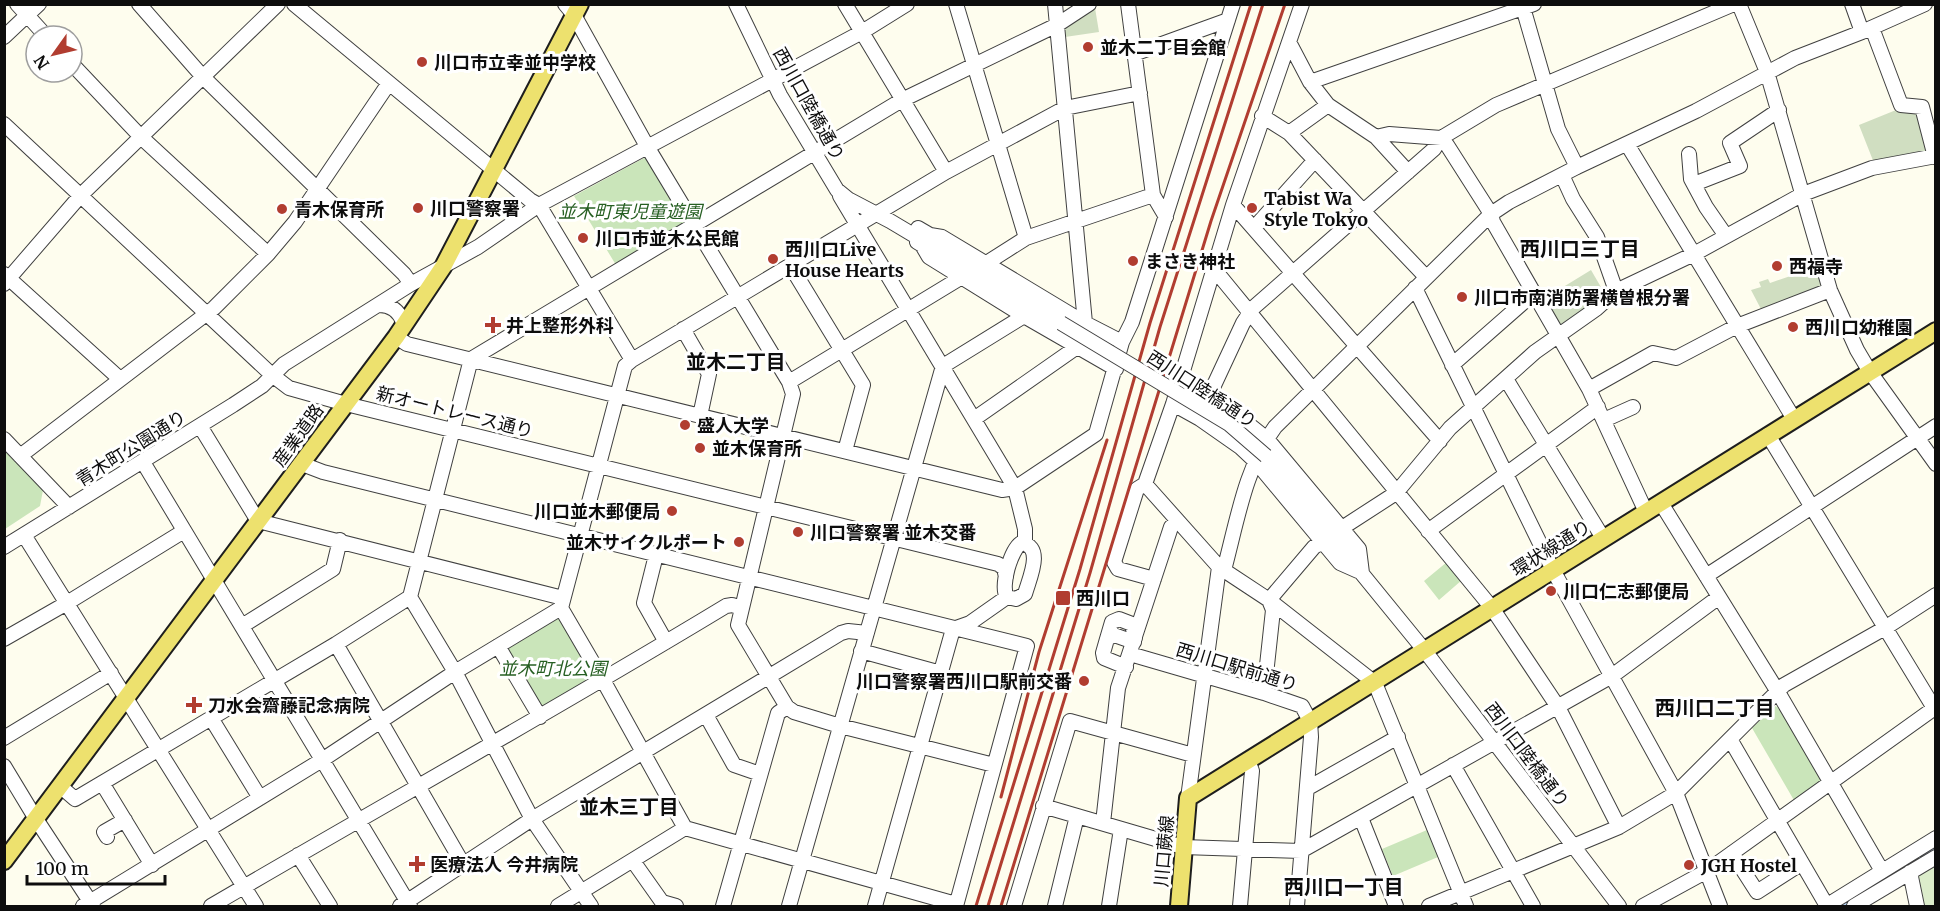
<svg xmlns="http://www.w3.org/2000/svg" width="1940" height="911" font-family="Merriweather,'Noto Sans JP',serif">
	<rect width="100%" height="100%" fill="#fefdee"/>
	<path fill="#cae5ba" d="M 644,158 L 649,159 L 685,220 L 683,225 L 616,265 L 574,196 Z
		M 5,449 L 43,490 L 40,506 L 5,529 Z
		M 1447,562 L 1462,580 L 1439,600 L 1424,581 Z
		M 556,615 L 562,618 L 594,676 L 593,681 L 546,710 L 539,708 L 507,653 L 509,646 Z
		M 1775,706 L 1782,709 L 1822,779 L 1821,784 L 1795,802 L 1752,728 Z
		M 1427,830 L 1438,857 L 1393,876 L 1382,849 Z"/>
	<path fill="#d0dec1" d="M 1095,8 L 1099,32 L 1065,37 L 1064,27 Z
		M 1901,108 L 1917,109 L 1930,153 L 1874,163 L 1859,125 Z
		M 1817,267 L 1823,288 L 1762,311 L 1751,290 L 1761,287 L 1759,282 L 1768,279 L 1770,283 Z
		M 1591,270 L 1605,294 L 1562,327 L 1555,324 L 1542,300 Z"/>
	<path fill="#dcedcb" d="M 1935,863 L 1935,906 L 1922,906 L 1915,876 Z"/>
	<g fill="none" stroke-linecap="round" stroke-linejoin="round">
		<path stroke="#b6d2f1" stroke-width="16" d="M 1841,906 L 1936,847"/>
		<defs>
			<path id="minor" d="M 17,4 L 46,36
				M 139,4 L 203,77 L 404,274 L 411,284
				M 294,4 L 530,200 L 539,205 L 632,360
				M 565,4 L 574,15 L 648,148 L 789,382 L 793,394 L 738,625 L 787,707 L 794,712 L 840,726 L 994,765
				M 736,4 L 780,95 L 837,190 L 848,199 L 890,221 L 1061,323
				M 845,4 L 946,172
				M 956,4 L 1026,238
				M 1128,4 L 1153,195 L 1166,217
				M 1522,4 L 1558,129 L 1577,167
				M 1739,4 L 1767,72 L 1830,290 L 1857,350 L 1870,372 L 1936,464
				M 1852,4 L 1862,32
				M 1872,28 L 1901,105 L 1922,107 L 1935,157
				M 4,37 L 39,4
				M 1289,42 L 1310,82 L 1328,105 L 1376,137 L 1408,172
				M 1134,54 L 1228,20
				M 72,64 L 141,137 L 268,254
				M 1310,82 L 1534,4
				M 1262,116 L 1289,133 L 1426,277
				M 4,124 L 272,375 L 289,388 L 346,404 L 998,564 L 1004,568 L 1006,577
				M 1289,133 L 1328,105
				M 1376,137 L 1389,134 L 1441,138 L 1447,145 L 1491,214 L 1493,222 L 1589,389 L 1646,512
				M 1627,144 L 1794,419
				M 1689,154 L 1691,179 L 1706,207 L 1726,236
				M 1562,175 L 1573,199 L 1597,237 L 1616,291
				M 1694,184 L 1740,166 L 1730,143 L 1779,110
				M 840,196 L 1015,488 L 1025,529 L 1025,543
				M 1233,205 L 1440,441
				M 918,228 L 930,235 L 942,237 L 1085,323 L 1122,342
				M 1254,228 L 1315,160
				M 917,242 L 922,245 L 929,257 L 1024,316 L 1116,369
				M 985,264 L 1026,238 L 1153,195
				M 790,265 L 863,385 L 845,451
				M 1214,269 L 1492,608 L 1558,707 L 1619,827
				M 4,274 L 120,379
				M 4,284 L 81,195 L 278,4
				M 1415,288 L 1553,570 L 1676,793 L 1720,906
				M 379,305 C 391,305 399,311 403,322 L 403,327
				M 683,329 L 709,374 L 700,416
				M 396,337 L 407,344 L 1002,490 L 1015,488 L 1096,434 L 1122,342 L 1132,322 L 1233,4
				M 1452,365 L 1534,293
				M 1180,379 L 1237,415 L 1267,439 L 1359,549 L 1362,573
				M 1506,379 L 1603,538
				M 789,382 L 962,277
				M 1589,389 L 1653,353 L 1676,358 L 1737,326 L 1830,290
				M 1209,396 L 1243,323 L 1253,308 L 1434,149 L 1441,138 L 1496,105 L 1734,4
				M 1173,404 L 1200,419 L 1240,447 L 1256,462 L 1340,563 L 1358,571
				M 974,419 L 1077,347 L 1085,323 L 1055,4
				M 1604,420 L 1633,407
				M 200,426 L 258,521 L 563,598
				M 1768,435 L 1934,708
				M 4,439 L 69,507
				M 20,456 L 214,308 L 268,254 L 295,222 L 389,83
				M 1266,456 L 1425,651 L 1619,906
				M 143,462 L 410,906
				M 302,464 L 323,472 L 1027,646 L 956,906
				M 1145,484 L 1137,489 L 1114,562 L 1118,569 L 1154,579
				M 1661,503 L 1778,692 L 1882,871
				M 1342,528 L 1396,493 L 1450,428 L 1535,352 L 1596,309 L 1616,291 L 1694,254 L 1803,194 L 1872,168 L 1936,156
				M 1428,531 L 1598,407
				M 24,535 L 256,906
				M 1021,543 C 1045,546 1029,579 1025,594 L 1016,599 L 1007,597 C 1000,586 1011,550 1021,543 Z
				M 4,547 L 233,405 L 262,386 L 284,364 L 411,284 L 478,247 L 539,205 L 862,32 L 907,4
				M 656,555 L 644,603 L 666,642
				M 1219,567 L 1145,484 L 1173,404 L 1233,205 L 1302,4
				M 1224,570 C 1237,522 1245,468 1275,427 L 1491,214 L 1509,202 L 1577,167 L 1696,111 L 1795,58 L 1862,32 L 1925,4
				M 1706,576 L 1936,426
				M 410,597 L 455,672 L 532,819 L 591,906
				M 561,608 L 603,680 L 685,828 L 956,904
				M 242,626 L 333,569 L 340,540
				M 953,629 L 970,623 L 1007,597
				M 4,639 L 67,603 L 184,531
				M 1107,639 L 1112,622 L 1119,619 L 1132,624 L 1135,638
				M 336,644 L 463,864
				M 498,646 L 540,717
				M 861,651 L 941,673
				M 1130,654 L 1264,693 L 1302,706 L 1310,721 L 1311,737 L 1297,906
				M 1126,667 L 1104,658 L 1103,653 L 1107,639 L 1114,635 L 1134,642
				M 1264,693 L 1273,610 L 1269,600 L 1314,547 L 1322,542
				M 706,715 L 734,765 L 760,774
				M 211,718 L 260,798
				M 4,738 L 111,673
				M 1730,739 L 1827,906
				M 1453,765 L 1533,906
				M 4,766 L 36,819 L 93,906
				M 102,783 L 152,865
				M 60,786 L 75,799 L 336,644 L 410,597 L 471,359 L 902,100 L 1057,25 L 1089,4
				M 1308,788 L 1398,737
				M 1188,798 L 1219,567 L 1269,600 L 1375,683 L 1466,906
				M 1043,806 L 1183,847 L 1301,851 L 1612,676 L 1719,597
				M 1361,818 L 1396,906
				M 1103,823 L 1118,688 L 1171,527 L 1177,521
				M 107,837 L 104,832 L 125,820
				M 1732,853 L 1757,892 L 1802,863
				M 298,855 L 330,906
				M 633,861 L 662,902 L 676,906
				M 1910,872 L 1917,906
				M 83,906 L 322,760 L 455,672 L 561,608 L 625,366 L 632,360 L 946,172 L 1065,108 L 1140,93
				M 211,906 C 382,806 556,709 726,606 L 732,605 L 742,608
				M 400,906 L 532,819 L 841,633 L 848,631 L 867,633
				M 558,906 L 685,828
				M 723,906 L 778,713 L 787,707
				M 789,906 L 943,366 L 1024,316
				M 875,906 L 953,629
				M 1014,906 L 1070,721 L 1193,755
				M 1055,906 L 1077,816
				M 1109,906 L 1121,829
				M 1240,906 L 1252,771 L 1248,760
				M 1429,906 L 1619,827 L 1676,793 L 1784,685 L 1885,628 L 1936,595
				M 1643,906 L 1707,871 L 1936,707
				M 1826,906 L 1936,838
				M 1854,906 L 1936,857"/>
			<path id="major" d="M 4,861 L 396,337 L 443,267 L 580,4
				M 1179,906 L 1188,798 L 1936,331"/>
		</defs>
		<use href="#minor" stroke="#404040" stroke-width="16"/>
		<use href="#major" stroke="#1e1e1e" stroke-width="20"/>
		<use href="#minor" stroke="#fff" stroke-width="14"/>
		<use href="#major" stroke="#ede16e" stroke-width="16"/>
		<path stroke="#b13d30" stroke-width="3" d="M 1001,797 L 1039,652 L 1107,440
			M 976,906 L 1080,569 L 1150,323 L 1251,4
			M 988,906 L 1090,573 L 1160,327 L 1263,4
			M 1001,906 L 1211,221 L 1285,4"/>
		<defs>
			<path id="minor-bridge" d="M 1061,323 L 1229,424 L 1266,456"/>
		</defs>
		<use href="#minor-bridge" stroke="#404040" stroke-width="16" stroke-linecap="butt"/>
		<use href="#minor-bridge" stroke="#fff" stroke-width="14"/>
	</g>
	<g fill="#b13d30" stroke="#fff" stroke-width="2">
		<circle cx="1088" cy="47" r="6"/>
		<circle cx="422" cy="62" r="6"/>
		<circle cx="418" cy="208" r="6"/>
		<circle cx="1252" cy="208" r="6"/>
		<circle cx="282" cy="209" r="6"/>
		<circle cx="583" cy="238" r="6"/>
		<circle cx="773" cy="259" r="6"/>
		<circle cx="1133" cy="261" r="6"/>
		<circle cx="1777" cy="266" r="6"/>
		<circle cx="1462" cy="297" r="6"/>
		<path d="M490 316h6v6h6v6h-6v6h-6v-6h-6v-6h6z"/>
		<circle cx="1793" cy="327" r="6"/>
		<circle cx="685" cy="425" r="6"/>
		<circle cx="700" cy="448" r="6"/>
		<circle cx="672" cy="511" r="6"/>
		<circle cx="798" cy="532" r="6"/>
		<circle cx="739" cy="542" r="6"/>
		<circle cx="1551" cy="591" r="6"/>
		<rect x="1055" y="590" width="16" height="16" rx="3"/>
		<circle cx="1084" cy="681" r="6"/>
		<path d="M191 696h6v6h6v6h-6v6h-6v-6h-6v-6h6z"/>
		<path d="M414 855h6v6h6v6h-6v6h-6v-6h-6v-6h6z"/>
		<circle cx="1689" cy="865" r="6"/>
	</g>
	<g text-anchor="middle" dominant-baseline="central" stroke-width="6" stroke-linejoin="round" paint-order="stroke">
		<g font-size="18" font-weight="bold" fill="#0d0d0d" stroke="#fff" text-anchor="start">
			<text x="1100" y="47">並木二丁目会館</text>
			<text x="434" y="62">川口市立幸並中学校</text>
			<text x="1264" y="198">Tabist Wa<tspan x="1264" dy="21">Style Tokyo</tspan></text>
			<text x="430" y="208">川口警察署</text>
			<text x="294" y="209">青木保育所</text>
			<text x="595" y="238">川口市並木公民館</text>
			<text x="785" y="249">西川口Live<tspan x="785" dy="21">House Hearts</tspan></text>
			<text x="1145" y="261">まさき神社</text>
			<text x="1789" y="266">西福寺</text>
			<text x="1474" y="297">川口市南消防署横曽根分署</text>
			<text x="506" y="325">井上整形外科</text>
			<text x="1805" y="327">西川口幼稚園</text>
			<text x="697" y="425">盛人大学</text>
			<text x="712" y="448">並木保育所</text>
			<text x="660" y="511" text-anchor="end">川口並木郵便局</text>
			<text x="810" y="532">川口警察署 並木交番</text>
			<text x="727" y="542" text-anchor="end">並木サイクルポート</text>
			<text x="1563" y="591">川口仁志郵便局</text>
			<text x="1076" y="598">西川口</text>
			<text x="1072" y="681" text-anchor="end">川口警察署西川口駅前交番</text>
			<text x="208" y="705">刀水会齋藤記念病院</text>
			<text x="430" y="864">医療法人 今井病院</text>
			<text x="1701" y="865">JGH Hostel</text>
		</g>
		<g font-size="18" fill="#0d0d0d" stroke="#fff">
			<text transform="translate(809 104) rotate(61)">西川口陸橋通り</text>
			<text transform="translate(1202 389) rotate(33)">西川口陸橋通り</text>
			<text transform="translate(455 412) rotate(14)">新オートレース通り</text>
			<text transform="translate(298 435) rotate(-54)">産業道路</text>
			<text transform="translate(131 448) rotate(-32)">青木町公園通り</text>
			<text transform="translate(1551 548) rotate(-32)">環状線通り</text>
			<text transform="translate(1237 667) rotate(17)">西川口駅前通り</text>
			<text transform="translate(1527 755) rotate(53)">西川口陸橋通り</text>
			<text transform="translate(1164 851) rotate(-85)">川口蕨線</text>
		</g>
		<g font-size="18" font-style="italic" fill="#265f22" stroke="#fff">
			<text x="630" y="211">並木町東児童遊園</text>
			<text x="553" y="668">並木町北公園</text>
		</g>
		<g font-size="20" font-weight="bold" fill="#0d0d0d" stroke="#fff">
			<text x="1580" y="248">西川口三丁目</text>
			<text x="736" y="361">並木二丁目</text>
			<text x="1715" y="707">西川口二丁目</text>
			<text x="629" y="806">並木三丁目</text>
			<text x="1344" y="886">西川口一丁目</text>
		</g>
	</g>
	<rect width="1940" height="911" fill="none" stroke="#0d0d0d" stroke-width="12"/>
	<g transform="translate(54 54) rotate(236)"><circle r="28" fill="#ffffff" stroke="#9e9e9e" stroke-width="1.5"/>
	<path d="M0-4.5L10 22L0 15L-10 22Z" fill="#b13d30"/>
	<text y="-9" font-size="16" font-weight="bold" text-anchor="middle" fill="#0d0d0d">N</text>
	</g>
	<path d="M27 875v9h138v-9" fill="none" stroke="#0d0d0d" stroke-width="3"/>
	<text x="36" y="875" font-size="18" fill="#0d0d0d" stroke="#ffffff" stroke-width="4.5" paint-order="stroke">100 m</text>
</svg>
